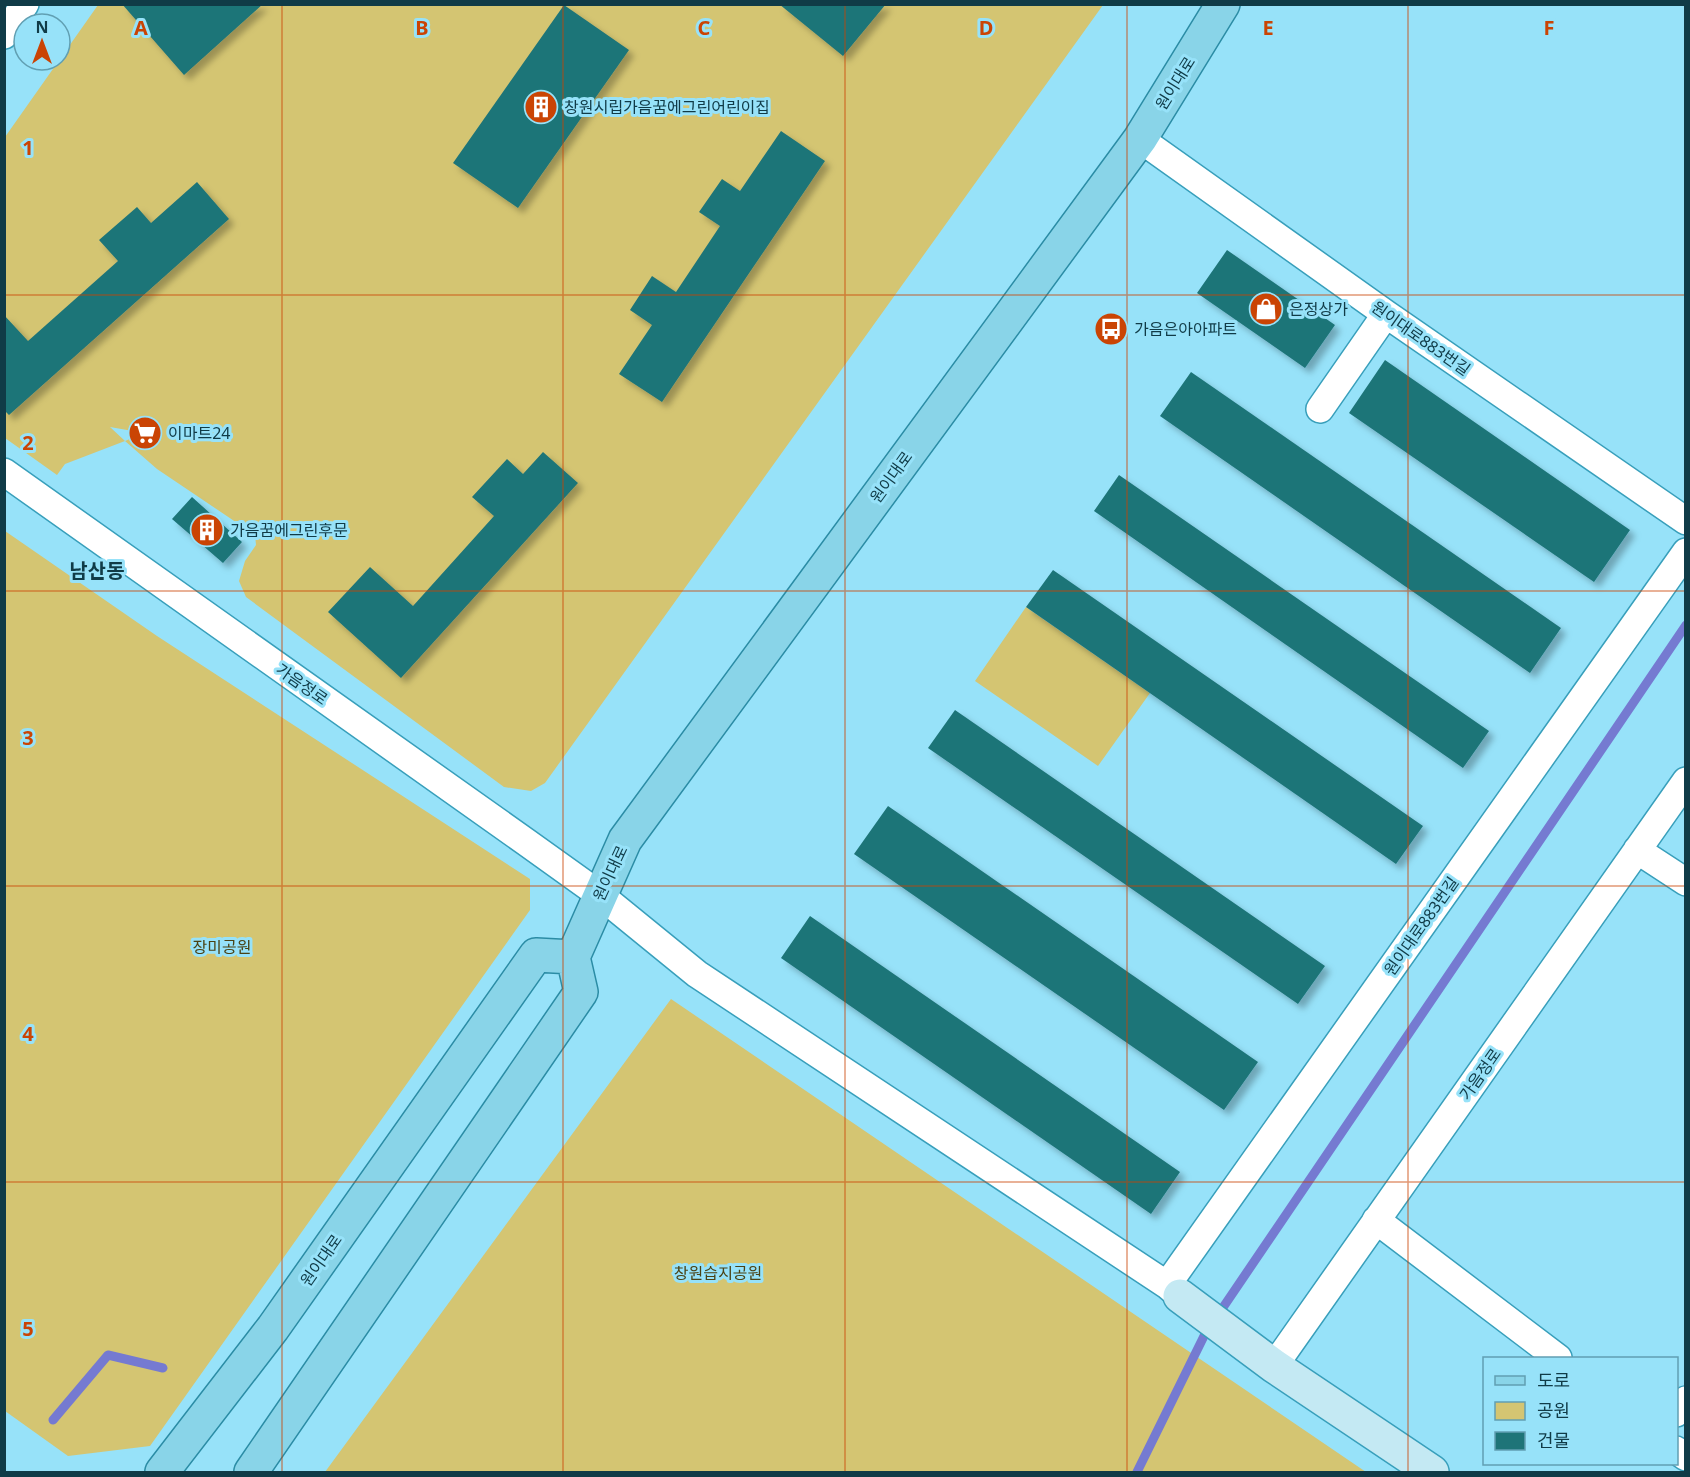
<svg xmlns="http://www.w3.org/2000/svg" width="1690" height="1477" font-family="'Noto Sans','Noto Sans KR',sans-serif">
	<defs>
		<filter id="shadow"><feDropShadow dx="5.5" dy="5.5" stdDeviation="3" flood-color="#0004"/></filter>
	</defs>
	<rect width="100%" height="100%" fill="#97e2f9"/>
	<path fill="#d4c572" fill-rule="evenodd" d="M 98,5 L 1103,5 L 545,783 L 531,791 L 504,787 L 246,597 L 239,581 L 245,561 L 256,545 L 255,535 L 157,469 L 125,441 L 65,464 L 57,475 L 5,438 L 5,137 ZM 110,427 L 144,433 L 125,441 Z
		M 5,531 L 157,636 L 530,879 L 530,910 L 150,1446 L 68,1456 L 5,1411 Z
		M 1026,607 L 1150,693 L 1098,766 L 975,681 Z
		M 671,999 L 1366,1472 L 325,1472 Z"/>
	<g fill="none" stroke-linecap="round" stroke-linejoin="round">
		<path stroke="#757ad1" stroke-width="9" d="M 53,1420 L 108,1355 L 163,1368
			M 1137,1472 L 1205,1334 L 1686,625"/>
	</g>
	<path fill="#1e7478" filter="url(#shadow)" d="M 122,4 L 263,4 L 184,75 Z
		M 779,4 L 886,4 L 843,56 Z
		M 564,5 L 629,50 L 518,208 L 453,163 Z
		M 781,131 L 825,161 L 662,402 L 619,374 L 652,325 L 630,310 L 652,276 L 676,292 L 720,226 L 699,212 L 722,179 L 740,191 Z
		M 197,182 L 229,219 L 9,415 L 4,410 L 4,315 L 28,341 L 118,261 L 99,240 L 137,207 L 151,223 Z
		M 1227,250 L 1335,325 L 1305,368 L 1197,293 Z
		M 1385,360 L 1630,530 L 1594,582 L 1349,413 Z
		M 1191,372 L 1561,628 L 1530,673 L 1160,416 Z
		M 543,452 L 578,483 L 401,678 L 328,612 L 370,567 L 413,606 L 494,516 L 472,497 L 507,459 L 523,474 Z
		M 1119,475 L 1489,731 L 1463,768 L 1094,511 Z
		M 192,497 L 242,542 L 223,563 L 172,519 Z
		M 1053,570 L 1423,826 L 1396,864 L 1026,607 Z
		M 955,710 L 1325,966 L 1298,1004 L 928,748 Z
		M 888,806 L 1258,1062 L 1224,1110 L 854,854 Z
		M 810,916 L 1180,1172 L 1151,1214 L 781,958 Z"/>
	<g fill="none" stroke-linecap="round" stroke-linejoin="round">
		<defs>
			<path id="street" d="M 4,35 L 25,4
				M 1140,139 L 1386,314 L 1686,521
				M 1320,409 L 1386,314
				M 4,472 L 526,842 L 600,895 L 697,974 L 1167,1285
				M 1637,850 L 1686,882
				M 1376,1220 L 1558,1358
				M 1179,1295 L 1167,1285 L 1686,552
				M 1274,1366 L 1686,781
				M 1676,1413 L 1686,1400
				M 1676,1450 L 1686,1457"/>
			<path id="secondary" d="M 1180,1296 L 1274,1366 L 1432,1472"/>
			<path id="primary" d="M 162,1472 L 273,1328 L 536,955 L 573,957
				M 251,1472 L 581,992 L 573,957 L 625,840 L 1140,139 L 1223,4"/>
		</defs>
		<use href="#street" stroke="#389fbb" stroke-width="30"/>
		<use href="#secondary" stroke="#389fbb" stroke-width="36"/>
		<use href="#primary" stroke="#2b8ca5" stroke-width="36"/>
		<use href="#street" stroke="#fff" stroke-width="27"/>
		<use href="#secondary" stroke="#c4e9f3" stroke-width="33"/>
		<use href="#primary" stroke="#89d4e8" stroke-width="33"/>
	</g>
	<path fill="none" stroke="#ca4404" stroke-width="1.5" stroke-opacity="0.55" d="M 282,4 L 282,1472M 563,4 L 563,1472M 845,4 L 845,1472M 1127,4 L 1127,1472M 1408,4 L 1408,1472M 4,295 L 1686,295M 4,591 L 1686,591M 4,886 L 1686,886M 4,1182 L 1686,1182"/>
	<defs>
		<symbol id="building-disc" viewBox="-11 -11 22 22"><circle r="9.5" fill="#ca4404" stroke="#97e2f9"/><path d="M-4-6H4V6H1V3H-1V6H-4ZM-2.5-4.3h1.7v1.8h-1.7ZM.8-4.3h1.7v1.8H.8ZM-2.5-1h1.7V.8h-1.7ZM.8-1h1.7V.8H.8Z" fill="#fff"/></symbol>
		<symbol id="shop-disc" viewBox="-11 -11 22 22"><circle r="9.5" fill="#ca4404" stroke="#97e2f9"/><path d="M-5-2.5h2.3a2.7 3.5 0 0 1 5.4 0H5L5.5 6h-11ZM-1.5-2.5h3a1.5 2.3 0 0 0-3 0Z" fill="#fff"/></symbol>
		<symbol id="bus-disc" viewBox="-11 -11 22 22"><circle r="9.5" fill="#ca4404" stroke="#97e2f9"/><path d="M-5-6H5V4H4V6H2V4H-2V6H-4V4H-5ZM-3.5-4V0h7V-4ZM-3.5 1.2v1.5H-2V1.2ZM2 1.2v1.5H3.5V1.2Z" fill="#fff"/></symbol>
		<symbol id="supermarket-disc" viewBox="-11 -11 22 22"><circle r="9.5" fill="#ca4404" stroke="#97e2f9"/><path d="M-6-5.5h2.5l.6 2H6L4.5 2H-2.5L-4.4-4H-6ZM-1.5 3.2a1.3 1.3 0 1 0 .1 0ZM3 3.2a1.3 1.3 0 1 0 .1 0Z" fill="#fff"/></symbol>
	</defs>
	<g fill-rule="evenodd">
		<use href="#building-disc" x="522" y="88" width="38" height="38"/>
		<use href="#shop-disc" x="1247" y="290" width="38" height="38"/>
		<use href="#bus-disc" x="1092" y="310" width="38" height="38"/>
		<use href="#supermarket-disc" x="126" y="414" width="38" height="38"/>
		<use href="#building-disc" x="188" y="511" width="38" height="38"/>
	</g>
	<g text-anchor="middle" dominant-baseline="central" stroke-width="6" stroke-linejoin="round" paint-order="stroke">
		<g font-size="16" fill="#103b47" stroke="#97e2f9">
			<text transform="translate(1175 83) rotate(-58)">원이대로</text>
			<text transform="translate(1421 338) rotate(35)">원이대로883번길</text>
			<text transform="translate(891 477) rotate(-54)">원이대로</text>
			<text transform="translate(302 684) rotate(35)">가음정로</text>
			<text transform="translate(610 873) rotate(-65)">원이대로</text>
			<text transform="translate(1421 926) rotate(-55)">원이대로883번길</text>
			<text transform="translate(1480 1074) rotate(-55)">가음정로</text>
			<text transform="translate(321 1260) rotate(-55)">원이대로</text>
		</g>
		<g font-size="16" fill="#103b47" stroke="#97e2f9" text-anchor="start">
			<text x="564" y="107">창원시립가음꿈에그린어린이집</text>
			<text x="1289" y="309">은정상가</text>
			<text x="1134" y="329">가음은아아파트</text>
			<text x="168" y="433">이마트24</text>
			<text x="230" y="530">가음꿈에그린후문</text>
		</g>
		<g font-size="16" fill="#4a4215" stroke="#97e2f9">
			<text x="222" y="947">장미공원</text>
			<text x="718" y="1273">창원습지공원</text>
		</g>
		<g font-size="20" font-weight="bold" fill="#103b47" stroke="#97e2f9">
			<text x="97" y="570">남산동</text>
		</g>
	</g>
	<g font-size="20" text-anchor="middle" font-weight="bold" fill="#ca4404" stroke="#97e2f9" stroke-width="6" stroke-linejoin="round" paint-order="stroke">
		<text x="141" y="35">A</text>
		<text x="422" y="35">B</text>
		<text x="704" y="35">C</text>
		<text x="986" y="35">D</text>
		<text x="1268" y="35">E</text>
		<text x="1549" y="35">F</text>
		<text x="28" y="155">1</text>
		<text x="28" y="450">2</text>
		<text x="28" y="745">3</text>
		<text x="28" y="1041">4</text>
		<text x="28" y="1336">5</text>
	</g>
	<rect width="1690" height="1477" fill="none" stroke="#103b47" stroke-width="12"/>
	<rect x="1483" y="1357" width="195" height="108" fill="#97e2f9" stroke="#619fb2" stroke-width="1.5"/>
	<rect x="1495" y="1376" width="30" height="9" fill="#89d4e8" stroke="#619fb2" stroke-width="1.5"/>
	<text x="1537" y="1387" font-size="18" fill="#103b47">도로</text>
	<rect x="1495" y="1402" width="30" height="18" fill="#d4c572" stroke="#619fb2" stroke-width="1.5"/>
	<text x="1537" y="1417" font-size="18" fill="#103b47">공원</text>
	<rect x="1495" y="1432" width="30" height="18" fill="#1e7478" stroke="#619fb2" stroke-width="1.5"/>
	<text x="1537" y="1447" font-size="18" fill="#103b47">건물</text>
	<g transform="translate(42 42)"><circle r="28" fill="#97e2f9" stroke="#619fb2" stroke-width="1.5"/>
	<path d="M0-4.5L10 22L0 15L-10 22Z" fill="#ca4404"/>
	<text y="-9" font-size="16" font-weight="bold" text-anchor="middle" fill="#103b47">N</text>
	</g>
</svg>
